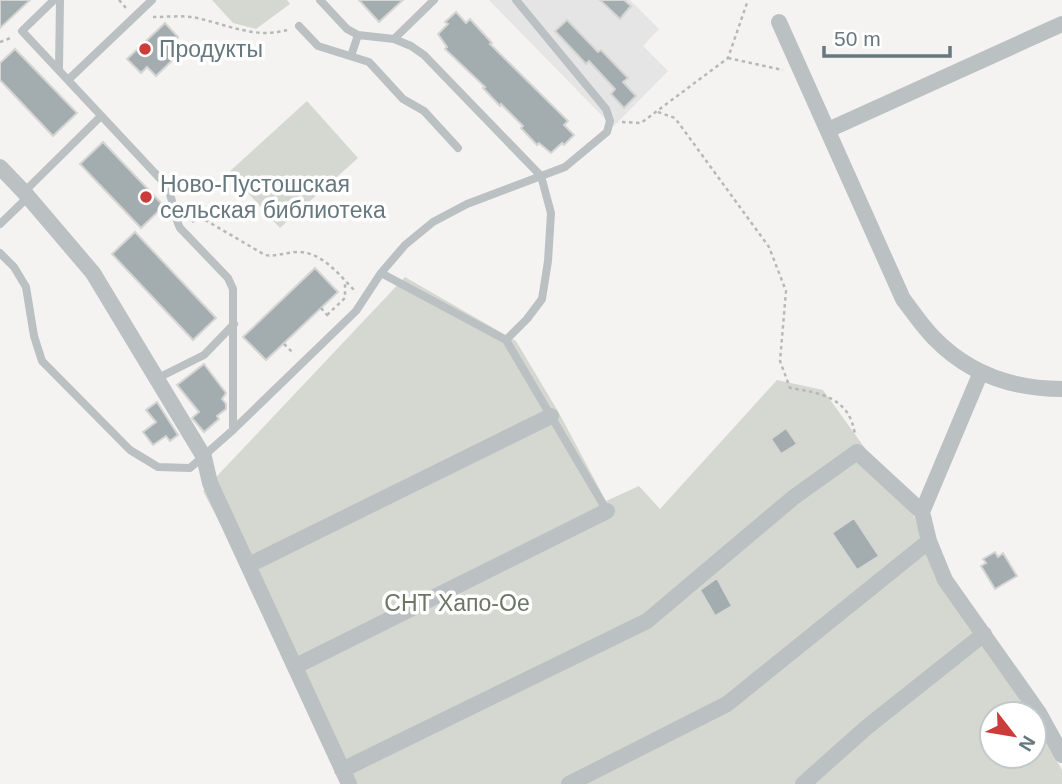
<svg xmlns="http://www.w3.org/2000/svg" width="1062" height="784" font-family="Arial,sans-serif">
	<rect width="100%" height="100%" fill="#f4f3f1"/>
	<path fill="#e4e5e4" d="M 489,0 L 630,0 L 659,29 L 643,46 L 668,71 L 613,127 Z"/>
	<path fill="#d5d8d0" d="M 212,0 L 287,0 L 290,4 L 256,29 L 233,23 Z
		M 307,101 L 358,158 L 280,228 L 229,172 Z
		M 405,277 L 516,341 L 559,413 L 606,501 L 639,486 L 660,509 L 777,380 L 823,390 L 914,516 L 935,577 L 1031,714 L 992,714 L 992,756 L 1034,756 L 1034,719 L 1062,770 L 1062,784 L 341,784 L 243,567 L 203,491 Z"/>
	<path fill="#a3acaf" stroke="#d5d5d3" stroke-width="2" d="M 0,0 L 30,0 L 0,28 Z
		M 359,0 L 403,0 L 379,22 Z
		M 600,0 L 624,0 L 631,6 L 620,19 Z
		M 456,12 L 466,23 L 470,19 L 492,43 L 490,44 L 568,121 L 564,125 L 574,135 L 564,145 L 562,143 L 551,153 L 539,143 L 537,145 L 521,128 L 523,126 L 501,104 L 500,106 L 483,88 L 485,87 L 445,49 L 447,47 L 438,34 L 448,24 L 445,22 Z
		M 567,20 L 598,52 L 601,50 L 628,78 L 623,82 L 636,96 L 624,108 L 611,94 L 615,89 L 589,61 L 586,64 L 555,31 Z
		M 165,23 L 178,37 L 173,42 L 182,51 L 156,76 L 147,67 L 141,73 L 127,59 Z
		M 15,49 L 77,113 L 53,136 L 0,80 L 0,63 Z
		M 103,142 L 164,206 L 141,228 L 80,164 Z
		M 135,232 L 216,318 L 193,340 L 112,254 Z
		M 315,268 L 338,292 L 266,360 L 243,337 Z
		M 204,364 L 226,393 L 222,399 L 226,404 L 226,409 L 217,416 L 219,419 L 204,432 L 192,418 L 199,412 L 177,385 Z
		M 157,402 L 178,435 L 170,441 L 166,436 L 153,445 L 143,432 L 156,422 L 146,410 Z
		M 786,428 L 797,444 L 781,454 L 771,439 Z
		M 854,518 L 879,556 L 857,570 L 832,533 Z
		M 995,552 L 998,557 L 1003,553 L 1017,576 L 995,589 L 981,566 L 986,563 L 983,559 Z
		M 717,578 L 732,606 L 715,616 L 700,590 Z"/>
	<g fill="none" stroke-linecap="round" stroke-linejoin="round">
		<path stroke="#b5b9ba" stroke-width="2.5" stroke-dasharray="3.5 3.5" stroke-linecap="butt" d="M 119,0 L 126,8
			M 153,17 C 167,17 183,15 197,18 C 228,25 256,39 287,30
			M 0,42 L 13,37
			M 728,58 L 783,70
			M 658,112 L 675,118 L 769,247 L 786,291 L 780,361 L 790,388 C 822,393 850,398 855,435
			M 622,122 L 641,123 L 728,58 L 748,0
			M 192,222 L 197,219 L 207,221 L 265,255 C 277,257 286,252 298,252 C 323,252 340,276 356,292
			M 321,308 L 328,316
			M 327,315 L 345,298 L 345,282
			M 284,344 L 294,354"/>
		<path stroke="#bbc0c2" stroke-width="8" d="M 54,0 L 22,31 L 166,185 C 174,199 173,214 180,228 L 228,278 L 233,289 L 233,430
			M 320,0 L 347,29 L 358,35 L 394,39 L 411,46 L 424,55 L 541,176 L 551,213 L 548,261 L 542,299 L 527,319 L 506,340
			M 299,26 L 318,46 L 369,62 L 403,99 L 424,111 L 458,148
			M 394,39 L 434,0
			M 351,56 L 358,35
			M 59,70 L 60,0
			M 68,80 L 152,0
			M 24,192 L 101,116
			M 0,224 L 28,197
			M 0,253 L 14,267 L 26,287 L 34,336 L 42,361 L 130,450 L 158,467 L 190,468 L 233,430 L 356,311 L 381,273 L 405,245 L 433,222 L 467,204 L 565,167 L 607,132 L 610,121 L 606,109 L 516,0
			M 381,273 L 506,340 L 607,511
			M 158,378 L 204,355 L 234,324"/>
		<path stroke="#bbc0c2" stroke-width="16" d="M 779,22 L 903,299 C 913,312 922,326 934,338 C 969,374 1012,389 1062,389
			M 828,130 L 1062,24
			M 0,167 L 24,192 L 93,273 L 204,457 L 210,483 L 349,784
			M 981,372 L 922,512 L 929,541 L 945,580 L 1039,713 L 1062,755
			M 249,565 L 551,416
			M 296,666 L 607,511
			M 342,770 L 647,621 L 794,497 L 857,452 L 922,512
			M 569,784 L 727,704 L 929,541
			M 803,784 L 867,727 L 984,634"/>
	</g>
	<g fill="#ca3d3a" stroke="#fff" stroke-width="2.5">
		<circle cx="145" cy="49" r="7"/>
		<circle cx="146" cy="197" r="7"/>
	</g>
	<g text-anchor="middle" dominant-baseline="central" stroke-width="7" stroke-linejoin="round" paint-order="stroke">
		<g font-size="23" fill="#67787e" stroke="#fff" text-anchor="start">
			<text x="159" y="49">Продукты</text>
			<text x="160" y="184">Ново-Пустошская<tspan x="160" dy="26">сельская библиотека</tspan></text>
		</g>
		<g font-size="23" fill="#6c7665" stroke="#fff">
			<text x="457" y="603">СНТ Хапо-Ое</text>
		</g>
	</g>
	<g transform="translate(1013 735) rotate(121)"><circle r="33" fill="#ffffff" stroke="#c2c9cb" stroke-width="2"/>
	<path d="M0-5L12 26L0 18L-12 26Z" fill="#ca3d3a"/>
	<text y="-10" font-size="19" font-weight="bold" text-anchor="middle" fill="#67787e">N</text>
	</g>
	<path d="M824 46v10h126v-10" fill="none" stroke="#67787e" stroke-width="3.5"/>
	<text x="834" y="46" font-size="21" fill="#67787e" stroke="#ffffff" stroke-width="5" paint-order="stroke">50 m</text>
</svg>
